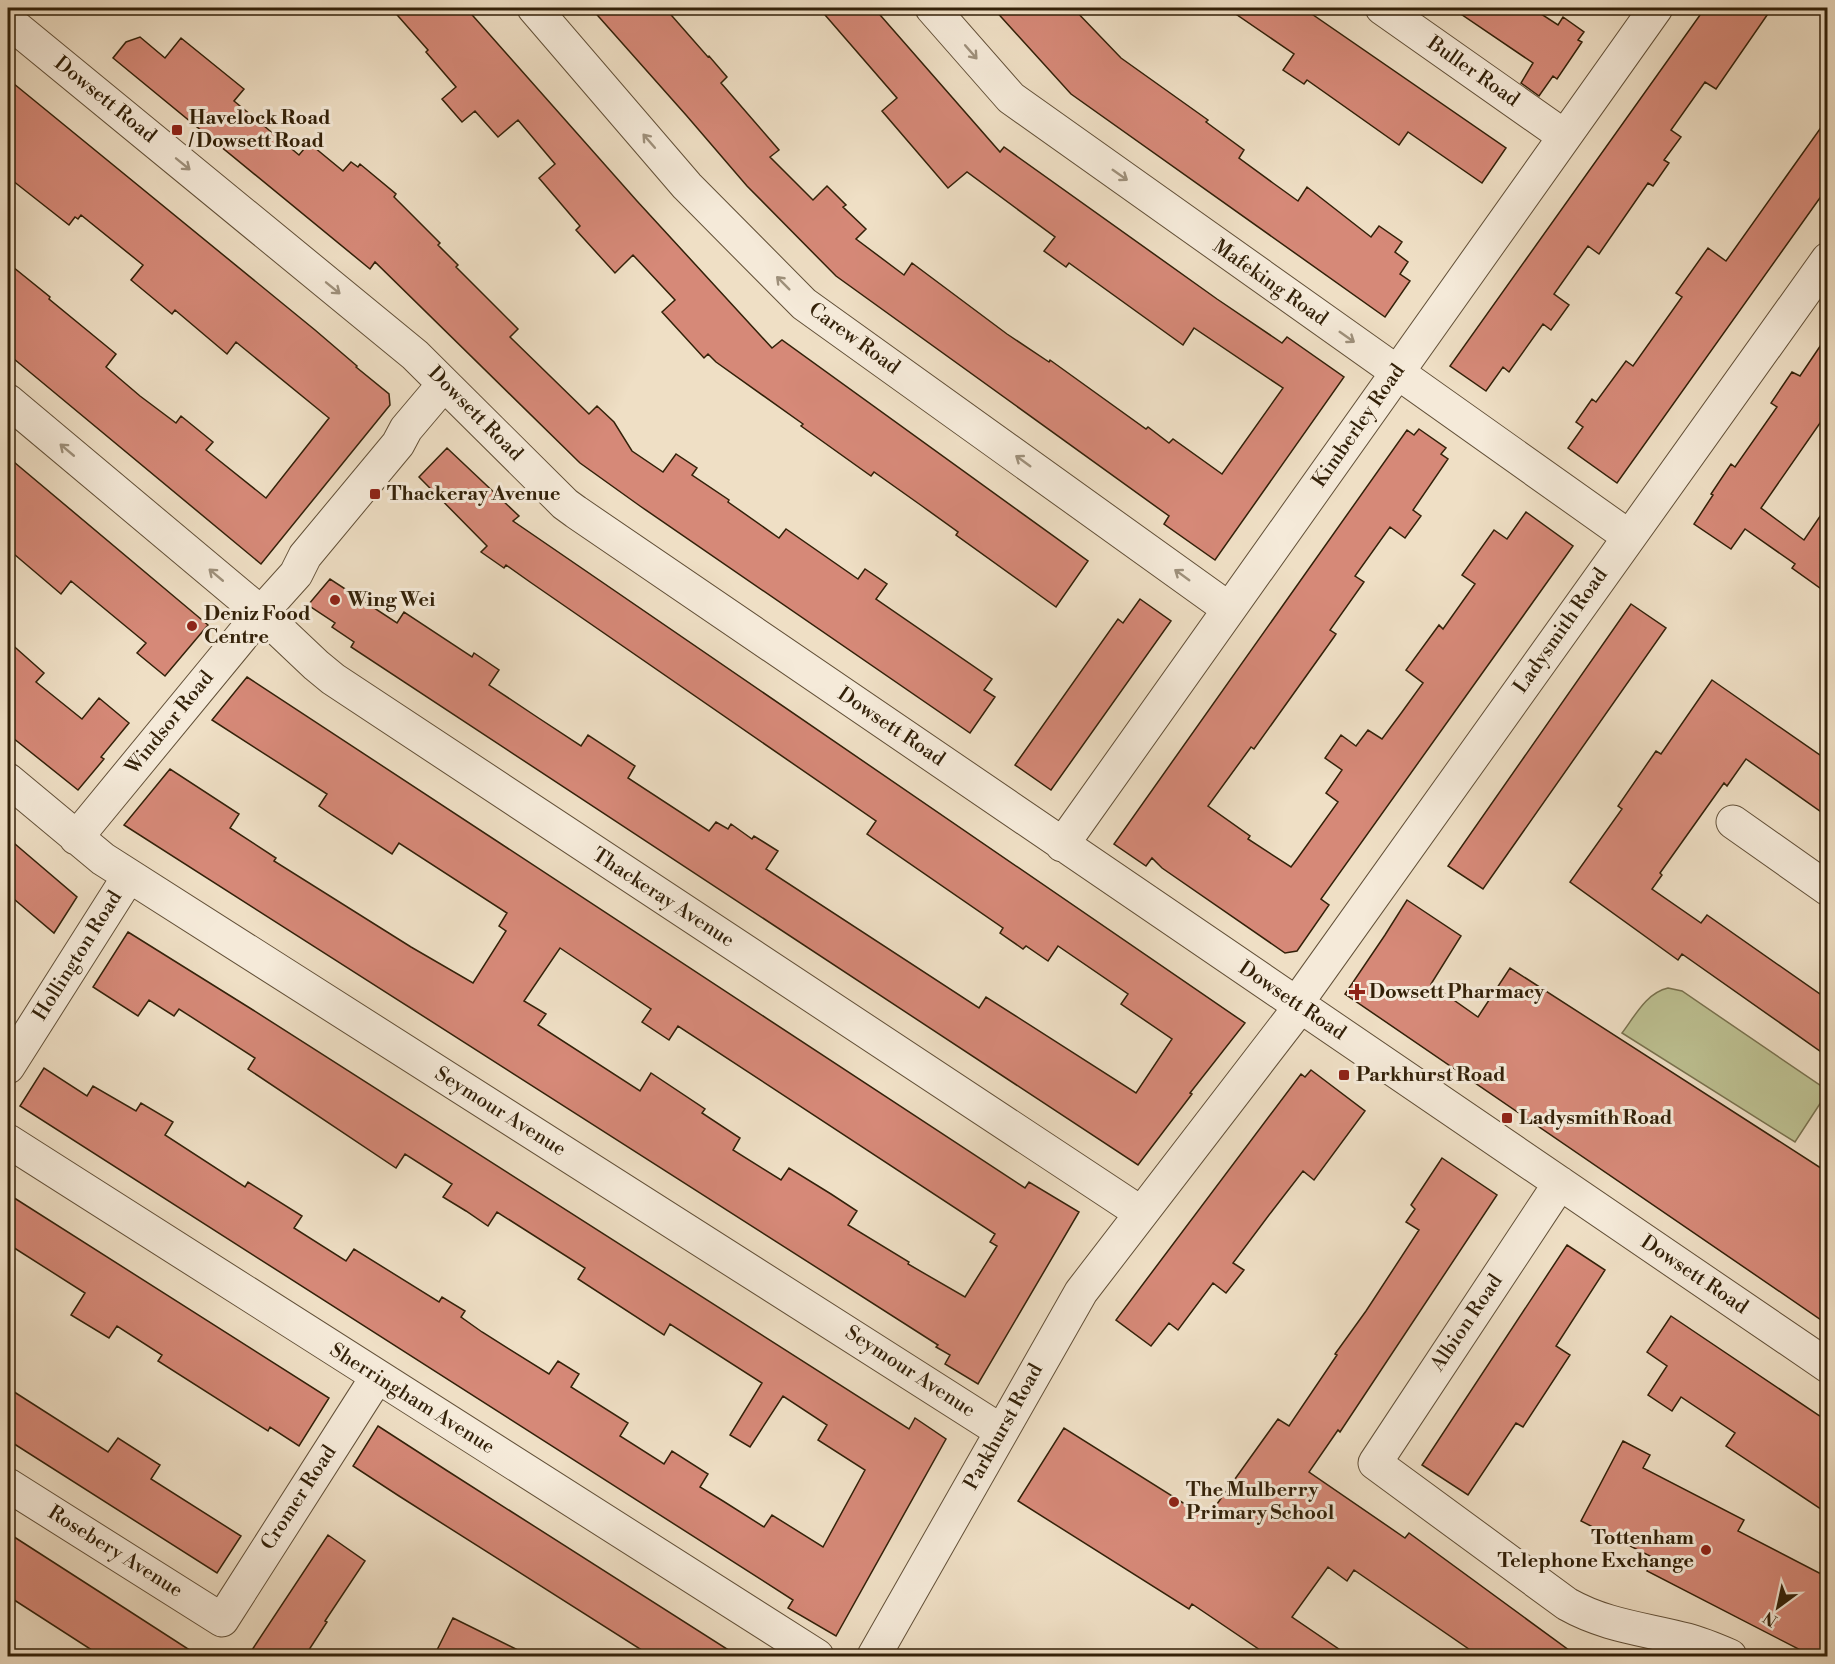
<svg xmlns="http://www.w3.org/2000/svg" width="1835" height="1664" font-family="'Libre Bodoni',serif">
	<rect width="100%" height="100%" fill="#efdfc5"/>
	<filter id="stains"><feTurbulence type="fractalNoise" baseFrequency=".00333" numOctaves="4"/><feColorMatrix values="0 0 0 0 .2 0 0 0 0 .09 0 0 0 0 .02 0 0 0 .5 -.17"/></filter>
	<radialGradient id="worn" r=".72"><stop offset=".6" stop-color="#630" stop-opacity="0"/><stop offset="1" stop-color="#630" stop-opacity=".3"/></radialGradient>
	<path fill="#bdc192" stroke="#78714e" stroke-width="1.5" d="M 1668,988 L 1682,991 L 1827,1090 L 1827,1093 L 1795,1142 L 1622,1033 C 1635,1016 1646,993 1668,988 Z"/>
	<path fill="#d68978" stroke="#332109" stroke-width="1.5" fill-rule="evenodd" d="M 391,8 L 466,8 L 637,201 L 772,348 L 782,340 L 1088,561 L 1056,607 L 956,535 L 958,532 L 922,506 L 874,472 L 871,476 L 801,426 L 803,424 L 716,362 L 708,354 L 704,358 L 662,312 L 675,300 L 633,255 L 615,273 L 576,230 L 580,226 L 539,178 L 555,164 L 518,120 L 498,137 L 475,111 L 462,122 L 442,99 L 456,87 L 426,52 L 428,50 Z
		M 591,8 L 665,8 L 708,57 L 709,56 L 727,77 L 721,83 L 779,150 L 770,157 L 813,200 L 827,186 L 846,205 L 843,207 L 866,229 L 856,239 L 904,275 L 912,263 L 1007,334 L 1049,362 L 1050,360 L 1146,429 L 1148,427 L 1169,443 L 1173,439 L 1222,474 L 1283,388 L 1194,328 L 1183,345 L 1069,263 L 1066,267 L 1044,251 L 1055,237 L 967,172 L 948,188 L 882,111 L 897,98 L 819,8 L 874,8 L 1000,152 L 1004,147 L 1217,299 L 1282,343 L 1287,337 L 1344,377 L 1215,560 L 1164,524 L 1169,516 L 836,276 L 747,186 L 686,115 Z
		M 993,8 L 1073,8 L 1121,58 L 1208,120 L 1206,122 L 1244,150 L 1239,158 L 1273,183 L 1298,201 L 1307,187 L 1371,237 L 1379,226 L 1402,242 L 1395,252 L 1408,262 L 1400,274 L 1410,281 L 1385,317 L 1071,94 Z
		M 1227,8 L 1303,8 L 1506,148 L 1482,183 L 1408,132 L 1399,145 L 1307,80 L 1304,84 L 1283,70 L 1294,54 Z
		M 1452,8 L 1532,8 L 1558,25 L 1563,17 L 1584,32 L 1578,40 L 1582,42 L 1557,79 L 1553,76 L 1539,96 L 1521,83 L 1533,63 Z
		M 1705,8 L 1772,8 L 1716,89 L 1705,82 L 1671,130 L 1681,137 L 1664,160 L 1669,163 L 1653,186 L 1648,183 L 1599,254 L 1588,246 L 1554,294 L 1569,305 L 1551,330 L 1543,324 L 1509,372 L 1503,367 L 1486,391 L 1450,366 Z
		M 140,37 L 165,58 L 181,38 L 244,89 L 234,101 L 299,155 L 309,143 L 343,171 L 351,162 L 358,167 L 360,164 L 396,194 L 394,197 L 440,243 L 438,245 L 458,265 L 456,267 L 518,329 L 510,337 L 589,414 L 597,406 L 614,422 L 632,451 L 663,472 L 676,454 L 697,468 L 692,475 L 729,500 L 728,502 L 779,538 L 786,529 L 858,579 L 865,569 L 887,584 L 876,599 L 992,679 L 984,690 L 995,697 L 970,733 L 640,506 L 580,463 L 375,262 L 370,269 L 113,58 L 126,42 Z
		M 8,79 L 315,330 L 357,366 L 356,367 L 389,394 L 390,405 L 261,564 L 8,354 L 8,263 L 50,297 L 49,299 L 116,354 L 106,367 L 140,396 L 176,423 L 181,416 L 213,442 L 206,450 L 266,498 L 329,418 L 236,342 L 227,354 L 175,310 L 172,314 L 131,280 L 143,265 L 81,215 L 78,219 L 75,217 L 69,225 L 8,177 Z
		M 1827,119 L 1827,188 L 1617,483 L 1568,448 L 1583,427 L 1576,422 L 1592,399 L 1596,402 L 1626,361 L 1633,366 L 1682,297 L 1676,293 L 1708,248 L 1726,261 Z
		M 1827,336 L 1827,413 L 1761,508 L 1804,540 L 1827,506 L 1827,593 L 1792,568 L 1795,564 L 1745,529 L 1731,549 L 1694,524 L 1713,495 L 1711,494 L 1731,464 L 1735,467 L 1777,407 L 1771,403 L 1792,372 L 1800,376 Z
		M 1419,429 L 1446,448 L 1441,454 L 1448,459 L 1413,510 L 1421,516 L 1405,538 L 1390,527 L 1355,576 L 1364,582 L 1330,630 L 1336,634 L 1334,637 L 1254,749 L 1251,747 L 1208,806 L 1250,836 L 1248,839 L 1291,867 L 1297,859 L 1338,802 L 1326,793 L 1342,770 L 1325,758 L 1341,735 L 1356,746 L 1368,730 L 1382,739 L 1402,712 L 1423,683 L 1406,670 L 1439,625 L 1443,629 L 1475,584 L 1462,575 L 1494,530 L 1507,539 L 1526,512 L 1573,546 L 1321,899 L 1329,905 L 1297,951 L 1285,953 L 1162,868 L 1152,858 L 1146,866 L 1114,844 L 1407,430 L 1414,435 Z
		M 447,448 L 519,516 L 513,521 L 1245,1023 L 1190,1093 L 1192,1094 L 1138,1165 L 351,647 L 354,642 L 332,627 L 335,623 L 308,605 L 330,579 L 397,623 L 404,612 L 472,657 L 474,653 L 499,670 L 489,685 L 537,717 L 581,746 L 588,735 L 635,766 L 628,778 L 709,831 L 716,822 L 728,829 L 731,824 L 752,839 L 754,836 L 778,851 L 766,869 L 979,1008 L 986,997 L 1136,1093 L 1172,1039 L 1121,1004 L 1128,994 L 1058,946 L 1048,961 L 1026,946 L 1023,949 L 1000,933 L 1003,928 L 867,834 L 876,821 L 530,582 L 506,565 L 504,568 L 481,552 L 487,546 L 419,477 Z
		M 8,457 L 208,625 L 165,676 L 137,653 L 146,643 L 71,581 L 61,594 L 8,549 Z
		M 1140,599 L 1171,621 L 1051,790 L 1015,765 L 1118,619 L 1123,623 Z
		M 1631,604 L 1666,628 L 1483,889 L 1448,866 Z
		M 8,641 L 44,673 L 36,682 L 82,719 L 99,698 L 129,723 L 101,757 L 104,759 L 78,790 L 8,734 Z
		M 247,677 L 1025,1188 L 1029,1182 L 1079,1212 L 978,1384 L 945,1364 L 950,1355 L 936,1347 L 938,1345 L 124,825 L 170,769 L 239,814 L 230,828 L 276,858 L 274,861 L 411,947 L 473,983 L 506,931 L 499,926 L 507,913 L 399,843 L 392,854 L 332,815 L 319,806 L 327,794 L 212,720 ZM 560,948 L 651,1009 L 642,1022 L 669,1040 L 678,1026 L 995,1234 L 990,1242 L 997,1246 L 965,1297 L 908,1264 L 909,1262 L 848,1225 L 857,1211 L 831,1194 L 789,1168 L 781,1180 L 733,1150 L 740,1138 L 702,1113 L 705,1109 L 651,1073 L 640,1091 L 538,1025 L 546,1014 L 524,1001 Z
		M 1712,680 L 1827,760 L 1827,816 L 1746,759 L 1727,786 L 1724,783 L 1660,873 L 1662,875 L 1652,889 L 1701,923 L 1707,915 L 1827,999 L 1827,1056 L 1682,954 L 1678,960 L 1570,882 L 1622,809 L 1618,806 L 1656,751 L 1661,754 Z
		M 8,838 L 77,897 L 54,933 L 8,894 Z
		M 1407,900 L 1461,936 L 1431,984 L 1478,1017 L 1510,968 L 1827,1172 L 1827,1324 L 1345,994 L 1385,935 Z
		M 128,932 L 253,1010 L 909,1429 L 915,1418 L 946,1439 L 836,1636 L 788,1608 L 793,1600 L 20,1106 L 44,1068 L 87,1096 L 93,1086 L 136,1111 L 141,1103 L 173,1122 L 165,1135 L 245,1187 L 248,1182 L 302,1216 L 294,1228 L 346,1261 L 354,1249 L 439,1302 L 442,1297 L 465,1311 L 461,1317 L 482,1332 L 549,1374 L 558,1361 L 579,1374 L 571,1387 L 628,1423 L 620,1436 L 664,1464 L 672,1451 L 708,1474 L 700,1487 L 723,1501 L 764,1527 L 772,1515 L 823,1547 L 865,1470 L 818,1440 L 827,1425 L 783,1396 L 750,1447 L 730,1435 L 762,1383 L 670,1324 L 664,1335 L 578,1279 L 585,1268 L 497,1212 L 488,1226 L 466,1211 L 443,1197 L 452,1184 L 405,1154 L 396,1168 L 248,1069 L 255,1058 L 179,1009 L 174,1016 L 149,1000 L 138,1016 L 93,987 Z
		M 1311,1070 L 1365,1111 L 1314,1180 L 1303,1171 L 1269,1215 L 1233,1263 L 1244,1270 L 1226,1293 L 1213,1283 L 1178,1330 L 1169,1323 L 1151,1346 L 1116,1320 L 1301,1074 L 1305,1077 Z
		M 1442,1158 L 1497,1195 L 1340,1432 L 1338,1430 L 1309,1472 L 1405,1538 L 1409,1533 L 1577,1656 L 1479,1656 L 1354,1570 L 1347,1581 L 1328,1567 L 1292,1617 L 1349,1656 L 1269,1656 L 1192,1604 L 1189,1609 L 1018,1501 L 1064,1428 L 1207,1518 L 1278,1419 L 1289,1426 L 1337,1355 L 1335,1354 L 1366,1311 L 1419,1230 L 1406,1222 L 1415,1209 L 1411,1205 Z
		M 8,1194 L 329,1398 L 299,1446 L 270,1427 L 268,1431 L 158,1361 L 162,1355 L 117,1326 L 109,1338 L 71,1315 L 85,1293 L 8,1244 Z
		M 1567,1245 L 1605,1270 L 1556,1346 L 1570,1355 L 1523,1427 L 1516,1423 L 1468,1495 L 1422,1465 Z
		M 1671,1316 L 1827,1421 L 1827,1513 L 1726,1446 L 1735,1433 L 1681,1397 L 1672,1411 L 1648,1395 L 1667,1366 L 1647,1352 Z
		M 8,1388 L 108,1452 L 118,1438 L 160,1465 L 151,1479 L 241,1536 L 217,1573 L 8,1440 Z
		M 378,1426 L 446,1470 L 738,1656 L 651,1656 L 399,1496 L 353,1466 Z
		M 1623,1441 L 1650,1455 L 1643,1468 L 1744,1520 L 1738,1531 L 1827,1577 L 1827,1644 L 1821,1656 L 1812,1656 L 1647,1571 L 1654,1558 L 1581,1521 Z
		M 8,1533 L 109,1598 L 199,1656 L 101,1656 L 8,1596 Z
		M 328,1535 L 365,1561 L 325,1621 L 327,1622 L 305,1656 L 248,1656 Z
		M 453,1618 L 530,1656 L 434,1656 Z"/>
	<g fill="none" stroke-linecap="round" stroke-linejoin="round">
		<defs>
			<path id="minor" d="M 534,8 L 687,186 L 804,304 L 1229,609
				M 932,8 L 1011,98 L 1628,536
				M 1382,8 L 1564,136
				M 8,21 L 415,355 L 565,504 L 576,512 L 1828,1366
				M 8,401 L 261,613 L 316,665 L 333,679 L 1141,1213
				M 8,780 L 103,859 L 1001,1431
				M 1733,822 L 1828,889
				M 76,838 L 261,613 L 296,574 L 305,556 L 398,444 L 406,429 L 444,384
				M 1062,845 L 1656,8
				M 1296,1004 L 1828,259
				M 8,1067 L 129,876
				M 8,1141 L 817,1656
				M 1560,1183 L 1375,1463 L 1567,1604 C 1606,1626 1645,1629 1687,1640 C 1702,1644 1716,1650 1730,1656
				M 8,1485 L 222,1620 L 377,1377
				M 874,1656 L 1081,1292 L 1300,1007"/>
		</defs>
		<use href="#minor" stroke="#625038" stroke-width="35"/>
		<use href="#minor" stroke="#f5ead9" stroke-width="33"/>
	</g>
	<defs><path id="oneway-shaft" d="M-6 0H5M1.5-3L5.5 0L1.5 3" fill="none" stroke-width="1.6" stroke-linecap="round" stroke-linejoin="round" transform="scale(1.5)"/></defs>
	<g stroke="#9e907b">
		<use href="#oneway-shaft" transform="translate(971 52) rotate(49)"/>
		<use href="#oneway-shaft" transform="translate(649 141) rotate(-131)"/>
		<use href="#oneway-shaft" transform="translate(183 164) rotate(39)"/>
		<use href="#oneway-shaft" transform="translate(1120 175) rotate(35)"/>
		<use href="#oneway-shaft" transform="translate(783 283) rotate(-135)"/>
		<use href="#oneway-shaft" transform="translate(333 288) rotate(39)"/>
		<use href="#oneway-shaft" transform="translate(1347 337) rotate(35)"/>
		<use href="#oneway-shaft" transform="translate(67 450) rotate(-140)"/>
		<use href="#oneway-shaft" transform="translate(1023 461) rotate(-144)"/>
		<use href="#oneway-shaft" transform="translate(216 575) rotate(-140)"/>
		<use href="#oneway-shaft" transform="translate(1182 575) rotate(-144)"/>
	</g>
	<g fill="#8f2418" stroke="#f5ead9" stroke-width="2">
		<rect x="171" y="124" width="12" height="12" rx="3"/>
		<rect x="369" y="488" width="12" height="12" rx="3"/>
		<circle cx="335" cy="600" r="6"/>
		<circle cx="192" cy="626" r="6"/>
		<path d="M1354 983h6v6h6v6h-6v6h-6v-6h-6v-6h6z"/>
		<rect x="1338" y="1069" width="12" height="12" rx="3"/>
		<rect x="1501" y="1112" width="12" height="12" rx="3"/>
		<circle cx="1174" cy="1502" r="6"/>
		<circle cx="1706" cy="1550" r="6"/>
	</g>
	<g text-anchor="middle" dominant-baseline="central" stroke-width="6" stroke-linejoin="round" paint-order="stroke">
		<g font-size="20" fill="#332109" stroke="#f5ead9">
			<text transform="translate(1473 72) rotate(35)">Buller Road</text>
			<text transform="translate(105 100) rotate(39)">Dowsett Road</text>
			<text transform="translate(1270 283) rotate(35)">Mafeking Road</text>
			<text transform="translate(854 339) rotate(36)">Carew Road</text>
			<text transform="translate(475 414) rotate(45)">Dowsett Road</text>
			<text transform="translate(1359 426) rotate(-55)">Kimberley Road</text>
			<text transform="translate(1561 631) rotate(-55)">Ladysmith Road</text>
			<text transform="translate(170 723) rotate(-51)">Windsor Road</text>
			<text transform="translate(891 727) rotate(34)">Dowsett Road</text>
			<text transform="translate(663 898) rotate(33)">Thackeray Avenue</text>
			<text transform="translate(78 956) rotate(-58)">Hollington Road</text>
			<text transform="translate(1292 1001) rotate(34)">Dowsett Road</text>
			<text transform="translate(500 1112) rotate(32)">Seymour Avenue</text>
			<text transform="translate(1694 1275) rotate(34)">Dowsett Road</text>
			<text transform="translate(1467 1323) rotate(-56)">Albion Road</text>
			<text transform="translate(910 1372) rotate(33)">Seymour Avenue</text>
			<text transform="translate(412 1399) rotate(32)">Sherringham Avenue</text>
			<text transform="translate(1004 1427) rotate(-61)">Parkhurst Road</text>
			<text transform="translate(299 1498) rotate(-57)">Cromer Road</text>
			<text transform="translate(115 1552) rotate(32)">Rosebery Avenue</text>
		</g>
		<g font-size="20" font-weight="bold" fill="#332109" stroke="#f5ead9" text-anchor="start">
			<text x="189" y="118">Havelock Road<tspan x="189" dy="23">/ Dowsett Road</tspan></text>
			<text x="387" y="494">Thackeray Avenue</text>
			<text x="347" y="600">Wing Wei</text>
			<text x="204" y="614">Deniz Food<tspan x="204" dy="23">Centre</tspan></text>
			<text x="1369" y="992">Dowsett Pharmacy</text>
			<text x="1356" y="1075">Parkhurst Road</text>
			<text x="1519" y="1118">Ladysmith Road</text>
			<text x="1186" y="1490">The Mulberry<tspan x="1186" dy="23">Primary School</tspan></text>
			<text x="1694" y="1538" text-anchor="end">Tottenham<tspan x="1694" dy="23">Telephone Exchange</tspan></text>
		</g>
	</g>
	<rect width="1835" height="1664" fill="none" stroke="#efdfc5" stroke-width="30"/>
	<rect x="9" y="9" width="1817" height="1646" fill="none" stroke="#332109" stroke-width="3"/>
	<rect x="15" y="15" width="1805" height="1634" fill="none" stroke="#332109" stroke-width="1.5"/>
	<g transform="translate(1778 1607) rotate(213)" stroke="#f5ead9" stroke-width="4.5" paint-order="stroke">
	<path d="M0-4.5L10 22L0 15L-10 22Z" fill="#332109"/>
	<text y="-9" font-size="16" font-weight="bold" text-anchor="middle" fill="#332109">N</text>
	</g>
	<rect width="100%" height="100%" filter="url(#stains)"/>
	<rect width="100%" height="100%" fill="url(#worn)"/>
</svg>
